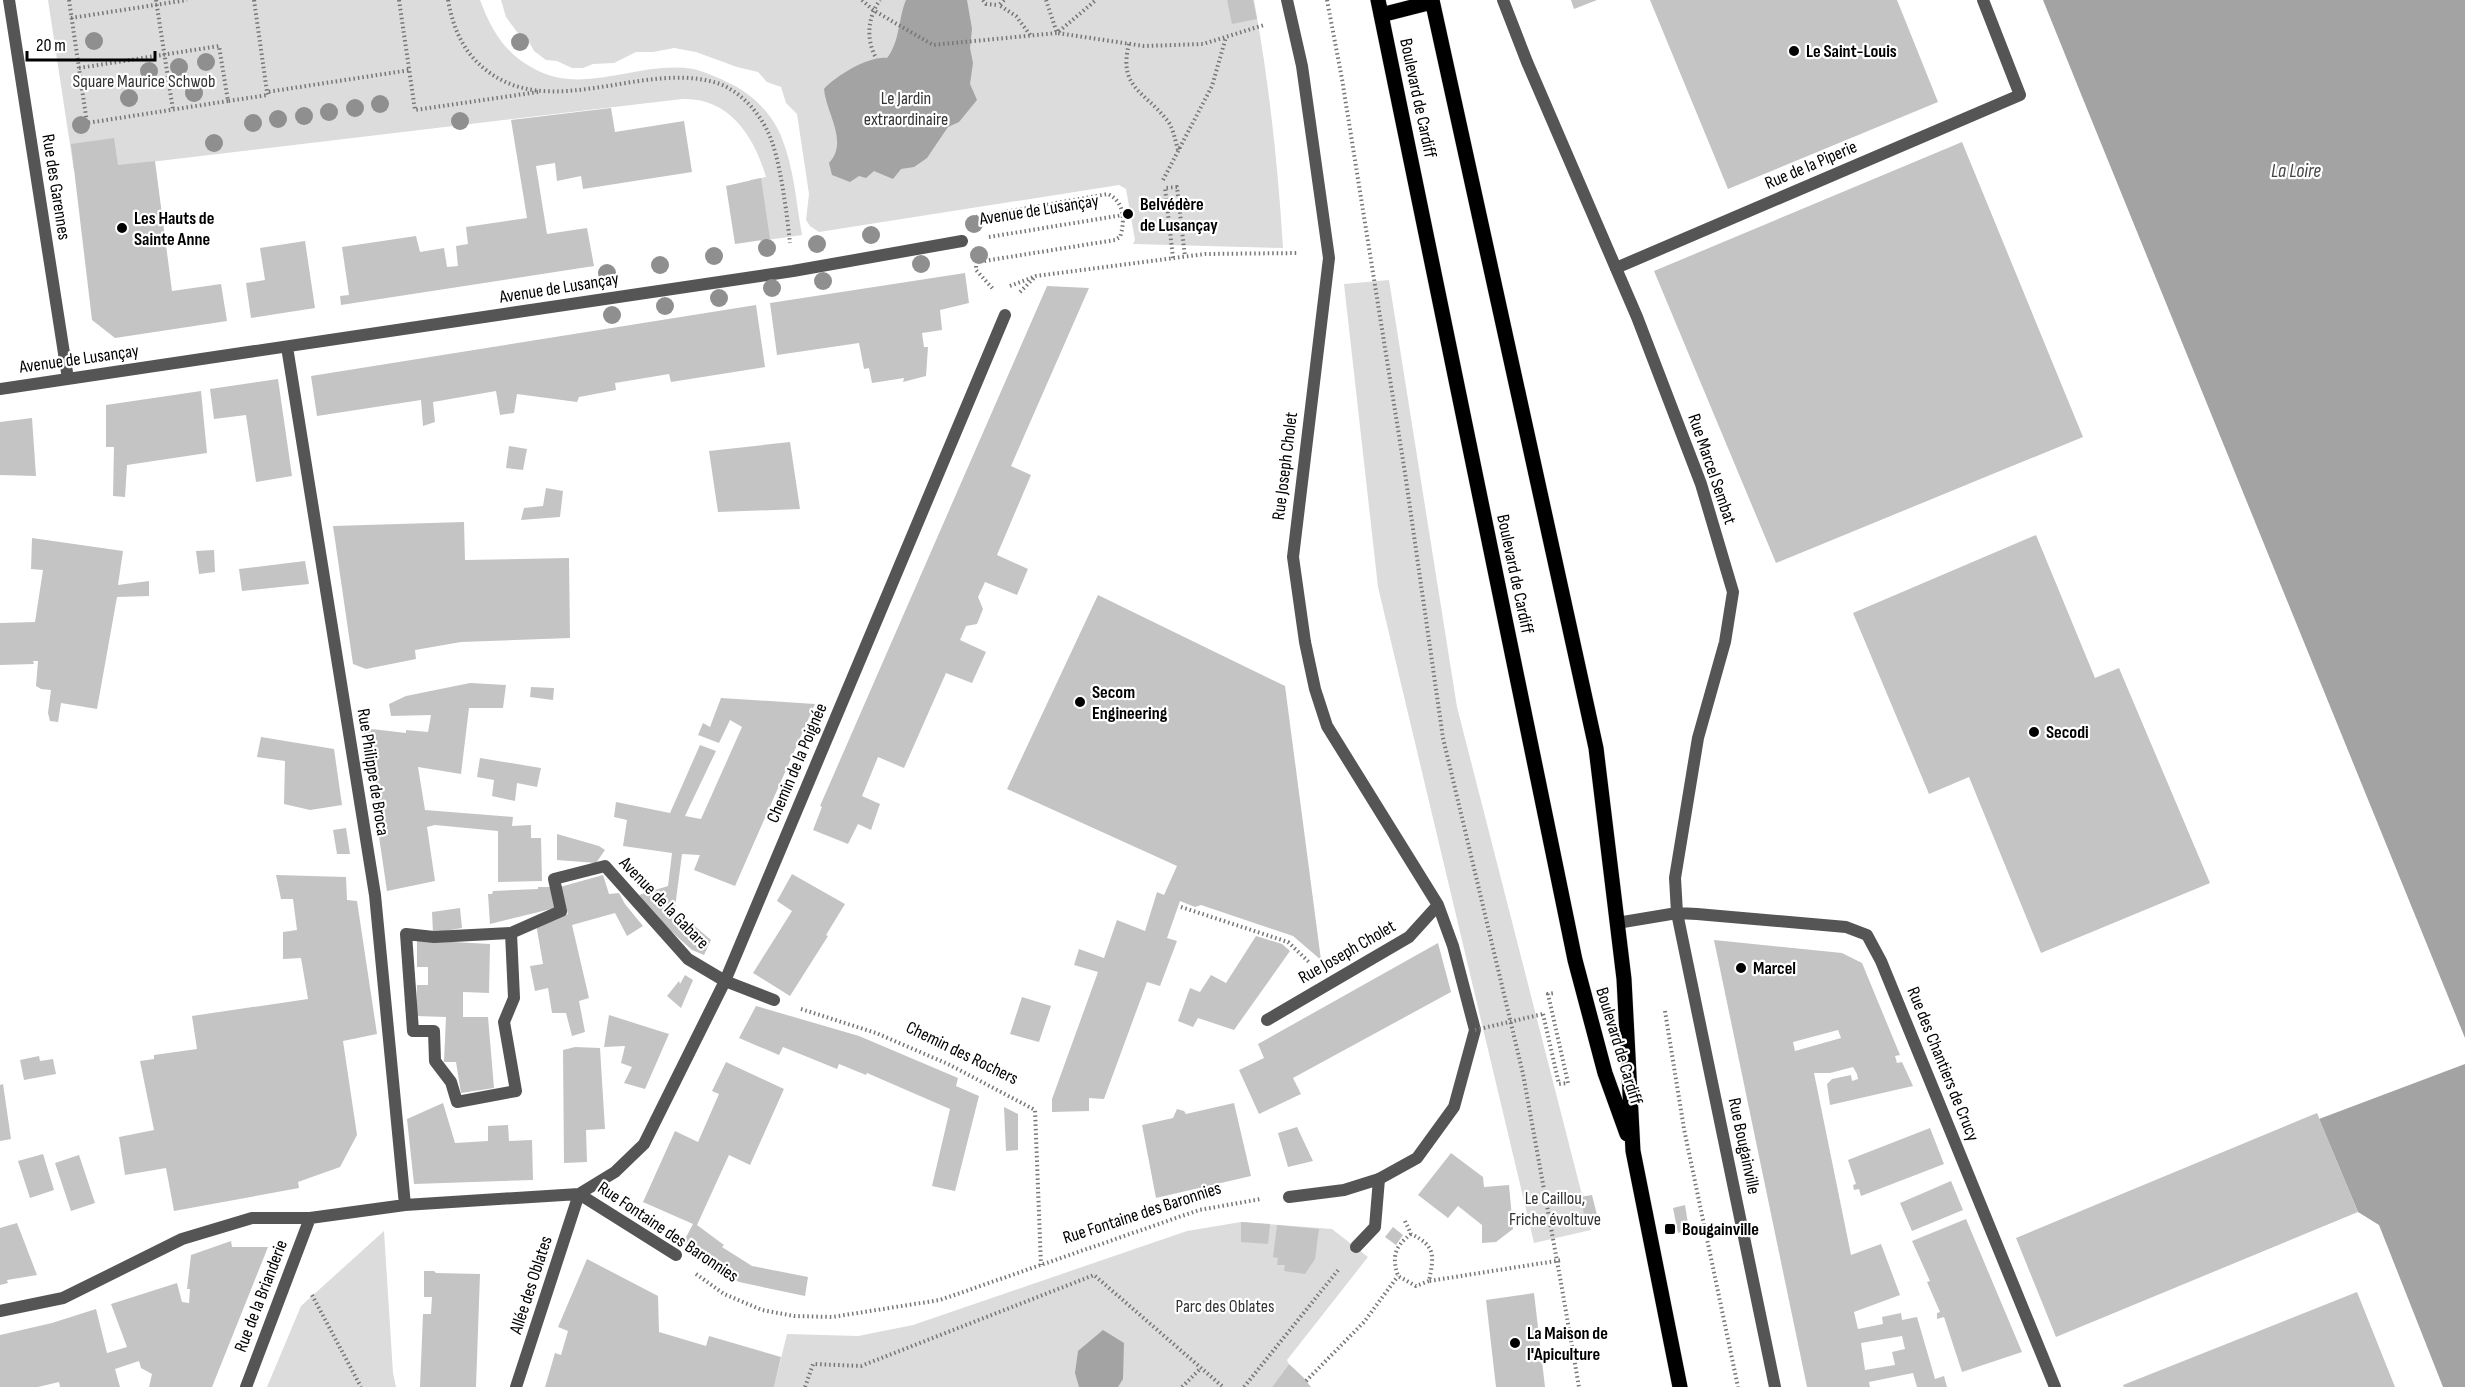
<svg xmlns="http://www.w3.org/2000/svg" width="2465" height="1387" font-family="'Sofia Sans Condensed',sans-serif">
	<rect width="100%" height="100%" fill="#fff"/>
	<path fill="#dcdcdc" d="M 48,0 L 480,0 C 491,29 503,51 531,67 C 582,98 638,60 693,69 C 706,72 719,78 731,84 C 752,94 772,114 781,136 C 794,167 796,202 802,235 L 760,241 L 750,180 L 766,177 C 754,136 729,97 682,99 L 74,171 Z
		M 501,0 L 1254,0 C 1269,82 1278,165 1283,248 L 1133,244 L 1135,240 L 1126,189 L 1119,185 L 819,232 L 810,226 L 806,220 L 809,194 L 797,114 L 786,103 L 781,87 L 767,82 L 758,72 L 737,67 L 696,52 L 674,48 L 653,52 L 636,52 L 614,63 L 593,64 L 583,68 L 572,68 L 557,61 L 546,60 L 534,51 L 528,40 L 517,32 L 506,17 Z
		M 1389,280 L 1457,707 L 1591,1230 L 1534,1243 L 1378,587 L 1344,284 Z
		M 1241,1222 L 1332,1229 L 1368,1257 L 1287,1360 L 1289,1364 L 1272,1387 L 774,1387 L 787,1334 L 858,1336 L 913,1325 L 1187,1231 Z
		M 384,1231 L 393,1373 L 396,1387 L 267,1387 L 301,1306 Z"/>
	<path fill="#a3a3a3" d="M 906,0 L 967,0 L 972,29 L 970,48 L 973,63 L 970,84 L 977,100 L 959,122 L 948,127 L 927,158 L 914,167 L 901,169 L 893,179 L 874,171 L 866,178 L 859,176 L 850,182 L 832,175 L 829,163 C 849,142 826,113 824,89 C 837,75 869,56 887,58 C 900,42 898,19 906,0 Z
		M 2043,0 L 2465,0 L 2465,1038 L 2083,99 Z
		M 2465,1064 L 2465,1387 L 2443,1387 L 2379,1225 L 2358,1212 L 2319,1119 Z
		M 1103,1330 L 1124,1343 L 1123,1379 L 1118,1387 L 1079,1387 L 1075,1373 L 1078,1351 Z"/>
	<path fill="#c4c4c4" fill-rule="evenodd" d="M 1227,0 L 1253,0 L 1257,19 L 1232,24 Z
		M 1571,0 L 1597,0 L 1574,9 Z
		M 1650,0 L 1897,0 L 1938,102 L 1728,189 Z
		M 611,108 L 615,132 L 684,121 L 692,172 L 583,189 L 581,176 L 557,181 L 555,163 L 536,166 L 547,234 L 587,228 L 594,266 L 341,305 L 340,296 L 349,295 L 342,247 L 416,236 L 420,252 L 444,248 L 447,267 L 458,266 L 456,246 L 468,244 L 466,227 L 527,218 L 511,120 Z
		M 114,138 L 118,165 L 155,161 L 172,291 L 221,284 L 227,321 L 115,338 L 92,320 L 71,144 Z
		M 1962,142 L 2083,437 L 1776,563 L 1654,271 Z
		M 761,178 L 770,239 L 735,244 L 726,186 Z
		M 305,241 L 315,308 L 251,318 L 246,283 L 265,280 L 260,248 Z
		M 965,273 L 969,303 L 940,310 L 942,330 L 922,333 L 924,347 L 928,347 L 926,376 L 903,382 L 904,378 L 872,383 L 869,368 L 864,369 L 859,343 L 777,355 L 770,303 Z
		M 1047,286 L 1089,288 L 1011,466 L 1031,475 L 997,555 L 1028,569 L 1017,595 L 985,582 L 978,597 L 983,609 L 977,624 L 966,626 L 960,640 L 986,652 L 972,683 L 946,673 L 904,768 L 878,757 L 862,796 L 880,804 L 871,830 L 858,824 L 848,844 L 813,830 L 822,807 L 820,806 Z
		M 756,305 L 765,367 L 671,382 L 669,374 L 615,383 L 616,390 L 579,397 L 577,402 L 517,394 L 514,413 L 500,415 L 496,391 L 433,402 L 435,422 L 423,426 L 421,400 L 317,416 L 311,376 Z
		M 278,379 L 292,476 L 256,482 L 246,415 L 214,419 L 210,389 Z
		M 201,391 L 207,453 L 127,465 L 125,497 L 113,496 L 114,447 L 106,447 L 106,405 Z
		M 32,418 L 36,476 L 0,475 L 0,422 Z
		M 790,442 L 800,509 L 718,512 L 709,451 Z
		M 509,446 L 527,449 L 523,470 L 506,468 Z
		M 546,488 L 563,491 L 560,517 L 521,520 L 524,508 L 543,506 Z
		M 464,522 L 465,560 L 569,558 L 570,638 L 461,642 L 415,650 L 416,659 L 366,669 L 353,664 L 333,526 Z
		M 2036,535 L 2095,678 L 2119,668 L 2210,883 L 2041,953 L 1969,777 L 1929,794 L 1853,613 Z
		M 32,538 L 123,551 L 118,585 L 149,581 L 149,596 L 117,597 L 97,709 L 61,703 L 58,722 L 50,721 L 48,713 L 51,690 L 41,689 L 36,686 L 38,661 L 33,661 L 34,664 L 0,665 L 0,623 L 35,622 L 43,570 L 31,569 Z
		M 214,550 L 215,572 L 199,574 L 196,551 Z
		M 305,561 L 309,584 L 242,591 L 239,569 Z
		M 1098,595 L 1285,686 L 1321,960 L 1293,936 L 1201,905 L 1195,907 L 1180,901 L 1167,938 L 1177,941 L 1160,986 L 1147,982 L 1104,1099 L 1089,1098 L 1089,1111 L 1052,1112 L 1052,1099 L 1098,972 L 1074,965 L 1079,949 L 1104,958 L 1117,920 L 1145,931 L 1157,892 L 1164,895 L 1177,866 L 1007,789 Z
		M 470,683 L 506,685 L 503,708 L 469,708 L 461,774 L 418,767 L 425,810 L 513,817 L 512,826 L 531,825 L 531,838 L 541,838 L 542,881 L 498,882 L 498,831 L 435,825 L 427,827 L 435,881 L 387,891 L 363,728 L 406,733 L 406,730 L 428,732 L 431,715 L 391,716 L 389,704 L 406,696 Z
		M 531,687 L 554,688 L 553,700 L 530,697 Z
		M 721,698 L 815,704 L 735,886 L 694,870 L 700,855 L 682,854 L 674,915 L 679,920 L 683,916 L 711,940 L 704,955 L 692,950 L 662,923 L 639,895 L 668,886 L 672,853 L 623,846 L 627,820 L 614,817 L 616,802 L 670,813 L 700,745 L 716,751 L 685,816 L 701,819 L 742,727 L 730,720 L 719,743 L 698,735 L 703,723 L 710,727 Z
		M 261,737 L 334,749 L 342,805 L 310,810 L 284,804 L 285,761 L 257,757 Z
		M 480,758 L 541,768 L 537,787 L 517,783 L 515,801 L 492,796 L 494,780 L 477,777 Z
		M 346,828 L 350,854 L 337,854 L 333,830 Z
		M 557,834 L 599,846 L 605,850 L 596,863 L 557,860 Z
		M 792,874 L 845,904 L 826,935 L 828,936 L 790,996 L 753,973 L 792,911 L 777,901 Z
		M 276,875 L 346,877 L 347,900 L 357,901 L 377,1034 L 343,1041 L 357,1135 L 340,1167 L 298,1182 L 299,1188 L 174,1211 L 166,1168 L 125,1175 L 119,1137 L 154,1130 L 140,1061 L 154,1059 L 154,1055 L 197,1049 L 192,1016 L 308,999 L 301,958 L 283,959 L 283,932 L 297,930 L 293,899 L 281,899 Z
		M 603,875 L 609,894 L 619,893 L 625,904 L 643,926 L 627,936 L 615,913 L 572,925 L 589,998 L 579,1001 L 585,1032 L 572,1036 L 566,1013 L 552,1013 L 548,988 L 535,991 L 530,966 L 543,964 L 536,924 L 568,914 L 560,887 Z
		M 538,887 L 551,887 L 555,908 L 490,924 L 488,894 L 492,894 L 493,891 L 538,889 Z
		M 460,908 L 462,928 L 433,933 L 432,912 Z
		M 1256,936 L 1282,944 L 1290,951 L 1234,1030 L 1198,1018 L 1193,1027 L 1178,1021 L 1190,988 L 1200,992 L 1211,975 L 1226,983 Z
		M 417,940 L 490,944 L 489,993 L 463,992 L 463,1017 L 488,1017 L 494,1088 L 461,1093 L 456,1062 L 444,1062 L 446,1017 L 416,1016 L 417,985 L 428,985 L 428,967 L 417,967 Z
		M 1714,940 L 1842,953 L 1862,963 L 1900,1055 L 1895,1056 L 1897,1063 L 1902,1062 L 1913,1086 L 1830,1105 L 1827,1084 L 1832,1079 L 1851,1075 L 1852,1081 L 1858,1079 L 1857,1074 L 1853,1067 L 1830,1073 L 1814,1073 L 1851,1255 L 1881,1244 L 1900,1295 L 1854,1312 L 1858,1329 L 1883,1324 L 1882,1317 L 1901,1313 L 1902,1320 L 1917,1317 L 1935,1379 L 1944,1376 L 1947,1387 L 1917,1387 L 1913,1373 L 1869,1382 L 1870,1387 L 1807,1387 ZM 1838,1030 L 1841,1038 L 1795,1051 L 1793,1042 ZM 1902,1336 L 1905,1349 L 1892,1352 L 1895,1365 L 1865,1370 L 1861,1343 Z
		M 1438,943 L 1451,992 L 1293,1078 L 1301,1094 L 1259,1114 L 1239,1070 L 1264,1058 L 1258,1044 Z
		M 685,975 L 693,980 L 681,1008 L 667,996 L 679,981 L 680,984 Z
		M 1022,997 L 1051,1006 L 1039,1042 L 1010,1034 Z
		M 756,1006 L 859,1036 L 958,1078 L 956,1086 L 979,1096 L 955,1191 L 932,1186 L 950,1109 L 867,1073 L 866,1075 L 839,1064 L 837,1069 L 783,1047 L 779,1055 L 739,1038 Z
		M 609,1015 L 669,1034 L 645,1089 L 624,1083 L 632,1067 L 621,1063 L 625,1046 L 604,1047 Z
		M 575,1047 L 600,1048 L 605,1129 L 586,1130 L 587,1162 L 564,1163 L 563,1050 Z
		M 39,1056 L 40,1061 L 53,1059 L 56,1074 L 24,1080 L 20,1060 Z
		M 726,1062 L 784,1089 L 750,1165 L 729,1155 L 697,1225 L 724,1245 L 722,1247 L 752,1266 L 808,1277 L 805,1296 L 739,1282 L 686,1248 L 683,1243 L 693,1224 L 643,1202 L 675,1131 L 698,1142 L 719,1094 L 712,1091 Z
		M 3,1084 L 11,1139 L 0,1141 L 0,1085 Z
		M 443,1103 L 455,1143 L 488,1141 L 488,1126 L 508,1125 L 509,1141 L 532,1140 L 533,1180 L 414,1184 L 407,1119 Z
		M 1234,1103 L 1251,1176 L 1156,1198 L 1142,1125 L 1173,1118 L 1177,1109 L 1184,1111 L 1186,1114 Z
		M 1004,1107 L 1018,1114 L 1018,1150 L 1006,1151 Z
		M 2317,1113 L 2358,1212 L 2056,1337 L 2016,1238 Z
		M 1297,1127 L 1313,1161 L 1288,1167 L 1278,1133 Z
		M 1930,1128 L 1944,1164 L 1861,1196 L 1859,1189 L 1854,1190 L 1853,1185 L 1856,1184 L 1848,1160 Z
		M 1451,1153 L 1483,1177 L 1484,1187 L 1509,1185 L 1513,1229 L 1496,1242 L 1482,1243 L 1482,1225 L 1458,1206 L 1448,1218 L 1418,1195 Z
		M 43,1154 L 54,1190 L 30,1198 L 18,1161 Z
		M 79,1155 L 95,1203 L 71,1211 L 55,1163 Z
		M 1951,1181 L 1963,1210 L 1912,1231 L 1900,1203 Z
		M 1592,1195 L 1598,1219 L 1586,1222 L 1580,1197 Z
		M 1685,1205 L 1689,1230 L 1678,1233 L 1673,1208 Z
		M 1966,1219 L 2022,1352 L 1962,1372 L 1944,1317 L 1937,1319 L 1937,1313 L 1940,1312 L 1927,1282 L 1930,1281 L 1912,1241 Z
		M 1241,1222 L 1270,1224 L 1268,1244 L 1241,1242 Z
		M 17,1223 L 37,1275 L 7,1280 L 8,1283 L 0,1285 L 0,1228 Z
		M 1277,1225 L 1319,1229 L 1315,1259 L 1305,1274 L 1284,1271 L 1285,1265 L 1277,1265 L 1278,1258 L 1273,1257 Z
		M 1393,1227 L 1403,1235 L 1396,1245 L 1385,1237 Z
		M 231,1241 L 232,1247 L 268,1247 L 212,1387 L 149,1387 L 152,1374 L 141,1368 L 139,1361 L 115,1369 L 120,1387 L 60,1387 L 59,1382 L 38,1387 L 0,1387 L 0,1335 L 52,1323 L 96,1309 L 107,1353 L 127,1347 L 111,1304 L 177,1283 L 182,1302 L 189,1303 L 190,1289 L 187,1289 L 191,1255 Z
		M 587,1259 L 658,1296 L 659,1332 L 706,1346 L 709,1336 L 781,1357 L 774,1387 L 545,1387 L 555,1353 L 561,1355 L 568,1331 L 558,1327 Z
		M 424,1271 L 434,1271 L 436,1273 L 480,1274 L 476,1387 L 420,1387 L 423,1314 L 431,1314 L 432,1297 L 424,1297 Z
		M 2357,1292 L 2395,1387 L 2124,1387 L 2123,1385 Z
		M 1534,1293 L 1545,1387 L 1496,1387 L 1486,1300 Z
		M 1289,1364 L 1303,1377 L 1311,1387 L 1272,1387 Z"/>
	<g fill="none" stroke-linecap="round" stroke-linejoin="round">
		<defs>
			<path id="primary" d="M 1378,0 L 1575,960 L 1605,1073 L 1627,1134
				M 1432,0 L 1596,748 L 1624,979 L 1633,1151 L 1680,1387
				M 1381,15 L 1432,2"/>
		</defs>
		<use href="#primary" stroke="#dbdbdb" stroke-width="16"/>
		<path stroke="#777" stroke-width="4" stroke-dasharray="1.5 3" stroke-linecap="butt" d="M 69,0 L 87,123 L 228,101
			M 156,0 L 173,110
			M 254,0 L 267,92
			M 399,0 L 415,110 L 538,92
			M 448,0 C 453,28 463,52 486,70 C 551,122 644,60 717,83 C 739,90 758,111 768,132 C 780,156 787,215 790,243
			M 862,0 L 873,10 L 933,45 L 1057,33 L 1096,0
			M 983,0 L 986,4 L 999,5
			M 1004,0 L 999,5 L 1016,16 L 1031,36
			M 1046,0 L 1057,33 L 1144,46 L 1203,44 L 1264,25
			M 1327,0 L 1342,79 L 1405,473 L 1443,738 L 1523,1074 L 1553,1239
			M 71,18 L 187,0
			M 1129,44 C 1118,87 1144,91 1166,119 C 1173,126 1175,140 1178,150
			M 875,56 C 866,38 868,16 880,0
			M 79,68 L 219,46 L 228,101 L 268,95 L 267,92 L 410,70
			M 1163,180 L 1212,86 L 1226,37
			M 976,217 L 1108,194 C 1125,202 1125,222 1120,237 L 1115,240 L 984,261
			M 989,237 L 1123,215
			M 1173,258 L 1165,188 L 1177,187 L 1185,257
			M 976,266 L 976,270 L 994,290
			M 1010,286 L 1036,276 L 1205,254 L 1299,253
			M 1020,292 L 1034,278
			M 1181,907 L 1288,942 L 1310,963
			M 801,1009 L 876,1033 L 948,1064 L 1035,1110 L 1041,1265
			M 1665,1011 L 1684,1129 L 1738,1387
			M 1543,1014 L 1559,1084 L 1568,1083 L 1548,994 L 1554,993
			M 1405,1221 L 1411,1234 C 1436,1246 1434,1256 1429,1281 L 1562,1260
			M 1411,1234 C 1394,1247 1392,1257 1398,1276 L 1416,1286 L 1429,1281
			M 696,1274 L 724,1294 L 762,1310 L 794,1316 L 832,1317 L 940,1300 L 1199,1210 L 1261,1199
			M 1561,1283 L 1579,1387
			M 312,1295 L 361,1387
			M 1306,1381 L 1364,1322 L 1398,1276
			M 805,1387 L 813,1364 L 861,1366 L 1094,1275 L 1223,1387
			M 1182,1387 L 1200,1369
			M 1244,1387 L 1339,1269"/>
		<path stroke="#555" stroke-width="12" d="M 1616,268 L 2020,95 L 1983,0
			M 511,933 L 514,998 L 504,1022 L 516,1091 L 457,1102 L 451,1082 L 435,1061 L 434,1031 L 413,1031 L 406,934 L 434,937 L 511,933 L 561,911 L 554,879 L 605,866 L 688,959 L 725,981 L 774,1000
			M 1356,1247 L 1375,1227 L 1379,1179"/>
		<path stroke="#555" stroke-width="12" d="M 9,0 L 68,379
			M 1287,0 L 1302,66 L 1329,258 L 1293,557 L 1305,642 L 1315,689 L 1327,726 L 1438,905 L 1453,946 L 1475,1030 L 1454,1107 L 1417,1158 L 1379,1179 L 1344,1190 L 1289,1197
			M 1503,0 L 1527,62 L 1637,317 L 1701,484 L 1733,592 L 1725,642 L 1698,738 L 1675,878 L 1677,913 L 1775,1387
			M 287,347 L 375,895 L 405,1205
			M 0,389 L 793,271 L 962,241
			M 1617,923 L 1677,913 L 1697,914 L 1846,927 L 1867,935 L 1881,961 L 2055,1387
			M 1267,1020 L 1409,937 L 1438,905
			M 0,1311 L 63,1298 L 182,1239 L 252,1218 L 310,1218 L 405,1205 L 579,1194 L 676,1255
			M 246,1387 L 310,1218
			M 516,1387 L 579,1194 L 615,1172 L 644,1144 L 725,981 L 1005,315"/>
		<use href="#primary" stroke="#000" stroke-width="15"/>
		<path stroke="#777" stroke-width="4" stroke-dasharray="1.5 3" stroke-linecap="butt" d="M 1475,1030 L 1543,1014
			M 1553,1239 L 1561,1283"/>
	</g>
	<g fill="#8f8f8f">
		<circle cx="94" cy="41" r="9"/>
		<circle cx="520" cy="42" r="9"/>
		<circle cx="206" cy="62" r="9"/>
		<circle cx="179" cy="67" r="9"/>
		<circle cx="149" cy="71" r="9"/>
		<circle cx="194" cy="93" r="9"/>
		<circle cx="129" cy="98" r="9"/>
		<circle cx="380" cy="104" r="9"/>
		<circle cx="355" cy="108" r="9"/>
		<circle cx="329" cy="112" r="9"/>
		<circle cx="304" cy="116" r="9"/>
		<circle cx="278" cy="119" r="9"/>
		<circle cx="460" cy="121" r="9"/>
		<circle cx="253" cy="123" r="9"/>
		<circle cx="81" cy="125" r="9"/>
		<circle cx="214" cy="143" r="9"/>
		<circle cx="974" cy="224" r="9"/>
		<circle cx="871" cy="235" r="9"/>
		<circle cx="817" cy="244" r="9"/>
		<circle cx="767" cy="248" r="9"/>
		<circle cx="979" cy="255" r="9"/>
		<circle cx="714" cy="256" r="9"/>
		<circle cx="921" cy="264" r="9"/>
		<circle cx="660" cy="265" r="9"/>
		<circle cx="607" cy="273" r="9"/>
		<circle cx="823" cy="281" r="9"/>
		<circle cx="772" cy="288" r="9"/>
		<circle cx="719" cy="298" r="9"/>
		<circle cx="665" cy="306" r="9"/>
		<circle cx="612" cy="315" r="9"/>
	</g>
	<g fill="#000" stroke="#fff" stroke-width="2">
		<circle cx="1794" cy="51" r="6"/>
		<circle cx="1128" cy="214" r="6"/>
		<circle cx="122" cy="228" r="6"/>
		<circle cx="1080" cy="702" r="6"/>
		<circle cx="2034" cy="732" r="6"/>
		<circle cx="1741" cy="968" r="6"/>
		<rect x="1664" y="1223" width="12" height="12" rx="3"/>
		<circle cx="1515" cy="1343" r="6"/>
	</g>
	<g text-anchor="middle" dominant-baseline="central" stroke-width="4.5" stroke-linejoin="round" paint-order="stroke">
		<g font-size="18" font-weight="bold" fill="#000" stroke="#fff" text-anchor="start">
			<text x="1806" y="51">Le Saint-Louis</text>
			<text x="1140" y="204">Belvédère<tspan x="1140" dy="21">de Lusançay</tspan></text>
			<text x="134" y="218">Les Hauts de<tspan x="134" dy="21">Sainte Anne</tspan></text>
			<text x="1092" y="692">Secom<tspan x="1092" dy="21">Engineering</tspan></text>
			<text x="2046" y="732">Secodi</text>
			<text x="1753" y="968">Marcel</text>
			<text x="1682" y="1229">Bougainville</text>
			<text x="1527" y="1333">La Maison de<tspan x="1527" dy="21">l'Apiculture</tspan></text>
		</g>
		<g font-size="18" fill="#333" stroke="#fff">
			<text x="144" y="81">Square Maurice Schwob</text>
			<text x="906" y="98">Le Jardin<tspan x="906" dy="21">extraordinaire</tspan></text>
			<text x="1555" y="1198">Le Caillou,<tspan x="1555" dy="21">Friche évoltuve</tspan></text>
			<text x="1225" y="1306">Parc des Oblates</text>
		</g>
		<g font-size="18" fill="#000" stroke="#fff">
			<text transform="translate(1418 98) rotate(78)">Boulevard de Cardiff</text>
			<text transform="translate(1811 165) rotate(-23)">Rue de la Piperie</text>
			<text transform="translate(56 187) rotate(81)">Rue des Garennes</text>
			<text transform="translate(1039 210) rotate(-9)">Avenue de Lusançay</text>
			<text transform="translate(559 288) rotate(-9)">Avenue de Lusançay</text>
			<text transform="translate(79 359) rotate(-8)">Avenue de Lusançay</text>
			<text transform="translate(1285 466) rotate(-83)">Rue Joseph Cholet</text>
			<text transform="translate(1712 469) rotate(71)">Rue Marcel Sembat</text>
			<text transform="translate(1515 574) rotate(78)">Boulevard de Cardiff</text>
			<text transform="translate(797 763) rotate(-67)">Chemin de la Poignée</text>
			<text transform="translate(373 772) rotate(81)">Rue Philippe de Broca</text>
			<text transform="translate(664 903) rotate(46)">Avenue de la Gabare</text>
			<text transform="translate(1347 952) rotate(-30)">Rue Joseph Cholet</text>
			<text transform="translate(1619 1046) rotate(73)">Boulevard de Cardiff</text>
			<text transform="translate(962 1053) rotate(26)">Chemin des Rochers</text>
			<text transform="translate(1943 1064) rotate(68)">Rue des Chantiers de Crucy</text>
			<text transform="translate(1744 1146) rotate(78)">Rue Bougainville</text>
			<text transform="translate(1142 1213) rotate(-18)">Rue Fontaine des Baronnies</text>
			<text transform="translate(668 1232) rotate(34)">Rue Fontaine des Baronnies</text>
			<text transform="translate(531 1285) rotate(-72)">Allée des Oblates</text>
			<text transform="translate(261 1296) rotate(-69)">Rue de la Brianderie</text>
		</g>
		<g font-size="20" font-style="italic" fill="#444" stroke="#fff">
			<text x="2296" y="171">La Loire</text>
		</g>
	</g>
	<path d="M27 51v9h128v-9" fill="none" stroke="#000000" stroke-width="3"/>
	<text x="36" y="51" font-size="18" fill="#000000" stroke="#ffffff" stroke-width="4.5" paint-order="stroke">20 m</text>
</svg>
